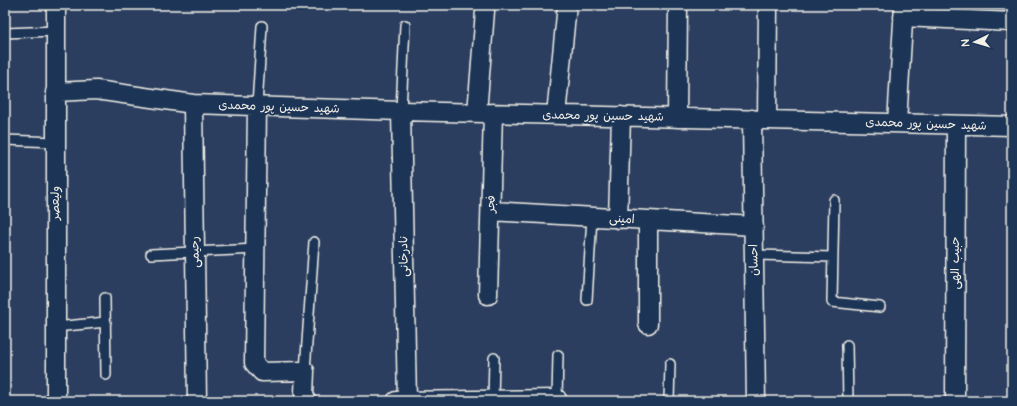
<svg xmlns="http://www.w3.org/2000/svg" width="1017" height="406" font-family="'Architects Daughter','Playpen Sans Arabic',sans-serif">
	<rect width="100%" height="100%" fill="#2b3e60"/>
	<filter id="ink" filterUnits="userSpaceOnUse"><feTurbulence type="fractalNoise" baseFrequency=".025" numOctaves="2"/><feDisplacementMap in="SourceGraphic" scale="8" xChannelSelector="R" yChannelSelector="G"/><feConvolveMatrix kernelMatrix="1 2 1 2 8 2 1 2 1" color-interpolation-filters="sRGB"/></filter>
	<g filter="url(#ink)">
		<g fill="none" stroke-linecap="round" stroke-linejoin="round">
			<defs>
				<path id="service" d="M 1009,22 L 1010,5
					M 5,33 L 56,31
					M 257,106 L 262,26
					M 401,111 L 405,25
					M 5,140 L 55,142
					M 834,200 L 832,302 L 880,307
					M 151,254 L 257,249
					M 754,255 L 832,257
					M 105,298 L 106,375
					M 587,300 L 592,217
					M 55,327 L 106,322
					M 847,345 L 848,401
					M 305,371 L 314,242
					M 557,399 L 558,355
					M 493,401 L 494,358
					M 669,401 L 670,364"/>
				<path id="minor" d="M 903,17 L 1012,22
					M 55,92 L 96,90 L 193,104 L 401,111 L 1012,126
					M 193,104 L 197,401
					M 257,106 L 254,363 L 262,372 L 305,371 L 304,394 L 307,401
					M 401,111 L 407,401
					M 477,113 L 485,11
					M 556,115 L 567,5
					M 677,118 L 678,5
					M 752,119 L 756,401
					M 767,120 L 768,5
					M 897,123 L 904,5
					M 491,211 L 754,226
					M 618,219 L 621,116
					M 488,295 L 493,113
					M 648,324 L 648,220
					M 56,401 L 56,5
					M 396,401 L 557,399 L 557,401
					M 955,401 L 956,125"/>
			</defs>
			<use href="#service" stroke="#f4f1e8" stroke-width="12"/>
			<use href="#minor" stroke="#f4f1e8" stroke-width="21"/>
			<use href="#service" stroke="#1d3557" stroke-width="9"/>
			<use href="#minor" stroke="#1d3557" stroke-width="18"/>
		</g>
	</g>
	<g text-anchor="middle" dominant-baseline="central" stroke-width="3.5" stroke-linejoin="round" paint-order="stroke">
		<g font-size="12" fill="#f4f1e8" stroke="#1d3557">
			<text transform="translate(279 107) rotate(2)">شهید حسین پور محمدی</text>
			<text transform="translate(603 116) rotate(1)">شهید حسین پور محمدی</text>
			<text transform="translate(926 124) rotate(2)">شهید حسین پور محمدی</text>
			<text transform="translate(55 203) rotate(-90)">ولیعصر</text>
			<text transform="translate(491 204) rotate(-88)">فجر</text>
			<text transform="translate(622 219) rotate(3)">امینی</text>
			<text transform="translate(195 252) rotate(-91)">رحیمی</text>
			<text transform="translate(404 256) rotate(-91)">نادرخانی</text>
			<text transform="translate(754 260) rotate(-91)">احسان</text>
			<text transform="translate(955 263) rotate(-90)">حبیب الهی</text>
		</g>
	</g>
	<rect width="1017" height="406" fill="none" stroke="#1d3557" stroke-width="20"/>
	<rect x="10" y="10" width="997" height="386" fill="none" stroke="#f4f1e8" stroke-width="1.5" filter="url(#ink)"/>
	<g transform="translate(975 42) rotate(265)" stroke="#1d3557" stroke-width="3" paint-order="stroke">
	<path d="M0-3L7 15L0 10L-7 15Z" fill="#f4f1e8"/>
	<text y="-6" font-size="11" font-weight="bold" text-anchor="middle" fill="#f4f1e8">N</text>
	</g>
</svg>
